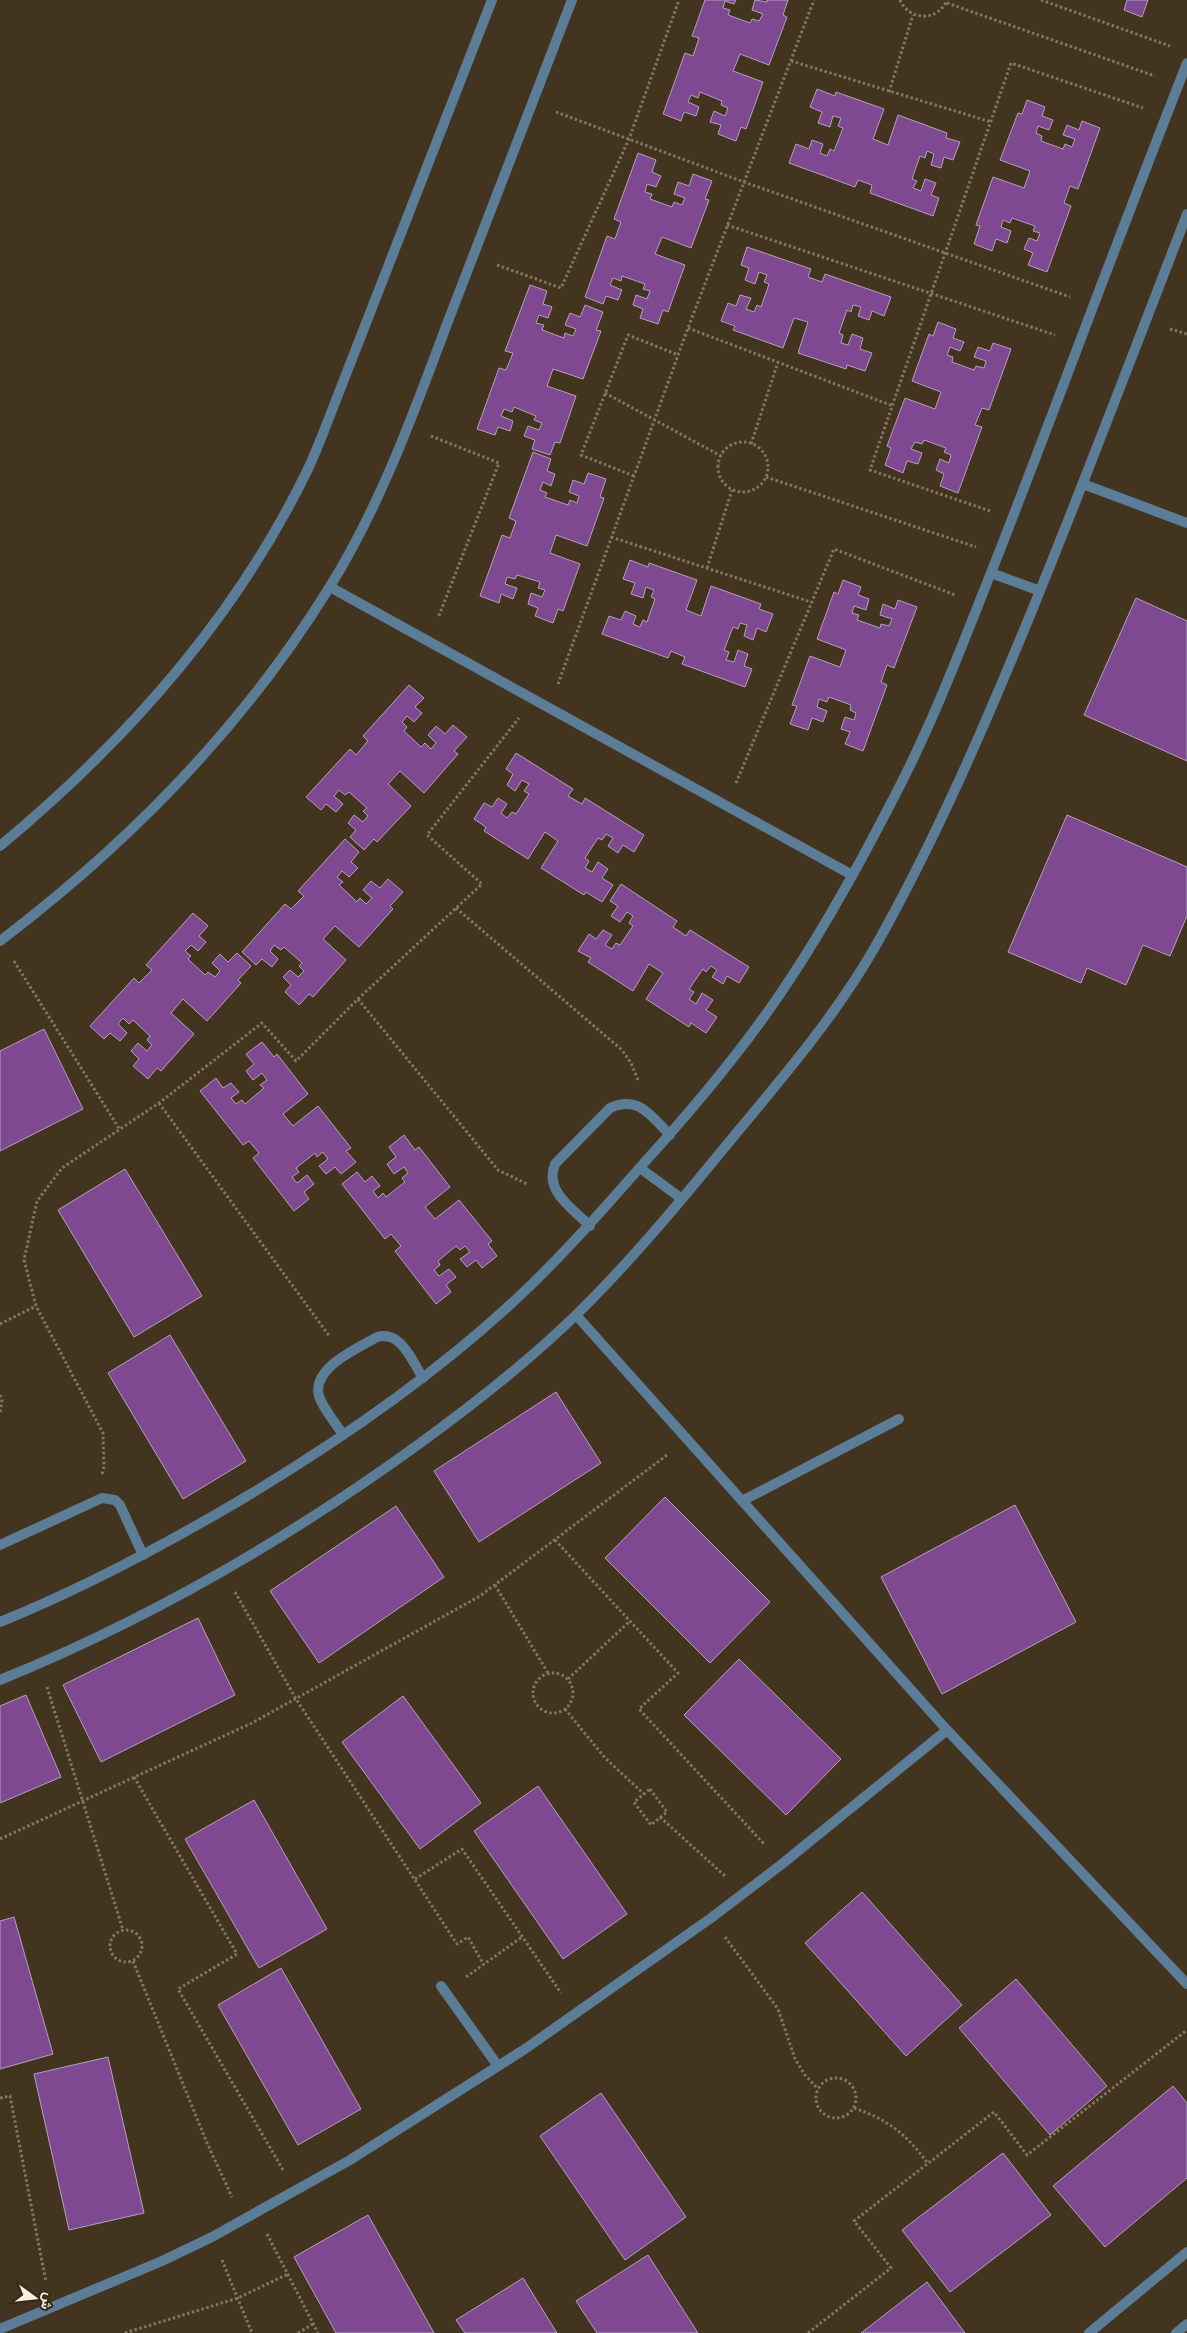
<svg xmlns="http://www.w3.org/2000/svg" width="1187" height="2333" font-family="'DM Sans',Vazirmatn,sans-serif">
	<rect width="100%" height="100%" fill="#42341f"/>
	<path fill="#7f4991" stroke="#b4a2ba" d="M 705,0 L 736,0 L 734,4 L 725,1 L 723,8 L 730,10 L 728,15 L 750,23 L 752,19 L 759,21 L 763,14 L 752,10 L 755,0 L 767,2 L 767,0 L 788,0 L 783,15 L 787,17 L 769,65 L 740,54 L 733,71 L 763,82 L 746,129 L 741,127 L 736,141 L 718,134 L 721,125 L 710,122 L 714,111 L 725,116 L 728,108 L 721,105 L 722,101 L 700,92 L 698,98 L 691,95 L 688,102 L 699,107 L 696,116 L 684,112 L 681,121 L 663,114 L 685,53 L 693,56 L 699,38 L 692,36 Z
		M 1127,0 L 1148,0 L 1142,17 L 1124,10 Z
		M 817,89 L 835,96 L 836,92 L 884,109 L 873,139 L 888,145 L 898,115 L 947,133 L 946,138 L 960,142 L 953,160 L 944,157 L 941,168 L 931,165 L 934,154 L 927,151 L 925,158 L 920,156 L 912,179 L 917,181 L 913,188 L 921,191 L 925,179 L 936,183 L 931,195 L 939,198 L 933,216 L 870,193 L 872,185 L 858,180 L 855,187 L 789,163 L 796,144 L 809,149 L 812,140 L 823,144 L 820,153 L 827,156 L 830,149 L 834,151 L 843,128 L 838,126 L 841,118 L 833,116 L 830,127 L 818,123 L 822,112 L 810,107 Z
		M 1027,100 L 1045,107 L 1042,116 L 1053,120 L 1049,130 L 1038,126 L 1036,133 L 1042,136 L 1041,141 L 1063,149 L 1065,144 L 1072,147 L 1075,139 L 1063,135 L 1067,125 L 1079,130 L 1082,121 L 1100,128 L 1078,189 L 1070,186 L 1064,203 L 1071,206 L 1047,272 L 1028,265 L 1033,253 L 1024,249 L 1029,238 L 1037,241 L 1040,233 L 1033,231 L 1035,226 L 1012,218 L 1010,223 L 1003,220 L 1001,227 L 1011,231 L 1007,243 L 996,239 L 992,251 L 974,244 L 980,226 L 976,225 L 993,177 L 1024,188 L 1030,171 L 1000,160 L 1018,113 L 1022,114 Z
		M 638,153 L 656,160 L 652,172 L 661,176 L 656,187 L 647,184 L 645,192 L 652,194 L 650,199 L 672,207 L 674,202 L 682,205 L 685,198 L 674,194 L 678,182 L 689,186 L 693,174 L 712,181 L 705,199 L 709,200 L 691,248 L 662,237 L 655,254 L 685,265 L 668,312 L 663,310 L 658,324 L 640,318 L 643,309 L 633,305 L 636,295 L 647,299 L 650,291 L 643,289 L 645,284 L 622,276 L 621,281 L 613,278 L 610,285 L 622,290 L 618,300 L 606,296 L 603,304 L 585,297 L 607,236 L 615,239 L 621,222 L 614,219 Z
		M 747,247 L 811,269 L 808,277 L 822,282 L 825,274 L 891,297 L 884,316 L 872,311 L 869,320 L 858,316 L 861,307 L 853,305 L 851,312 L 847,310 L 839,333 L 843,335 L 841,343 L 848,345 L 852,334 L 863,338 L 860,349 L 872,353 L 865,371 L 847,365 L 846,369 L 798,353 L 808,322 L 794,318 L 783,348 L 733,330 L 735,326 L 721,321 L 728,303 L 736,306 L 740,295 L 751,298 L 746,309 L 754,312 L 757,305 L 761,307 L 769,284 L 764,282 L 767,275 L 759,272 L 755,284 L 745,280 L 749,268 L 741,265 Z
		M 530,285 L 547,291 L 543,304 L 552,307 L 548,318 L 539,315 L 536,323 L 544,325 L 542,330 L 564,338 L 565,333 L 573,336 L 576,329 L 565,325 L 570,313 L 580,317 L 585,305 L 603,312 L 596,330 L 601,331 L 583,379 L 553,369 L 547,386 L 576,396 L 560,443 L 555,442 L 550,455 L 532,449 L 535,440 L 524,436 L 528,426 L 539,430 L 542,423 L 534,420 L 536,416 L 514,407 L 512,412 L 504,409 L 501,416 L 513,421 L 510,431 L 498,427 L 495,435 L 477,429 L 499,368 L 506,370 L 513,353 L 505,351 Z
		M 938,322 L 956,329 L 953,338 L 964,342 L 960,351 L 950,347 L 947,355 L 953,357 L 952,362 L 974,370 L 976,366 L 984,368 L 986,361 L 974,357 L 978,347 L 990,351 L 993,343 L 1011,349 L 989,410 L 982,408 L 975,425 L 982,427 L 958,493 L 940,486 L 944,474 L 936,470 L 940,459 L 949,463 L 951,455 L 944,452 L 946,448 L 924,440 L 922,444 L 915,442 L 911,449 L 922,453 L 918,464 L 907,461 L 903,473 L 885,465 L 891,448 L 887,446 L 905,398 L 935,409 L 941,392 L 912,381 L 929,334 L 933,336 Z
		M 533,452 L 551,459 L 547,471 L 555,474 L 551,486 L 543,482 L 540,490 L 547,493 L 545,497 L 568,505 L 570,500 L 577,503 L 579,496 L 569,492 L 573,480 L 584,484 L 588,473 L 606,479 L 600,497 L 604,498 L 587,546 L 556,535 L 550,553 L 580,564 L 563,611 L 558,609 L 553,623 L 535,616 L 538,608 L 528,604 L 531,593 L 542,597 L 545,590 L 538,588 L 540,582 L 517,575 L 515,579 L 507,577 L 505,584 L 517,588 L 513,599 L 501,594 L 499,603 L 480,596 L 502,535 L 510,538 L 516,521 L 509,518 Z
		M 630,560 L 648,567 L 649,563 L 697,580 L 686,610 L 701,616 L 711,586 L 761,604 L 759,609 L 773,614 L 766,632 L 757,628 L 753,640 L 744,636 L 747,625 L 740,623 L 738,629 L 733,627 L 724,650 L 729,652 L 726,660 L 734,662 L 738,650 L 748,654 L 744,666 L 752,669 L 745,687 L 682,664 L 685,657 L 671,651 L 668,658 L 602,634 L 609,616 L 621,620 L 625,611 L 636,616 L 633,624 L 640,627 L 643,620 L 647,622 L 655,599 L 651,597 L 654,590 L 646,587 L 643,598 L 631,594 L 635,583 L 623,579 Z
		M 843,580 L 861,587 L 858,595 L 869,599 L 866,610 L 854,606 L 852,613 L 859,615 L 857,620 L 880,628 L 881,624 L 889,626 L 892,619 L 880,615 L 883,604 L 895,609 L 898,600 L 917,607 L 894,668 L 887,665 L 881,682 L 887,685 L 863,751 L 845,744 L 850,732 L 841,729 L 845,717 L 854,720 L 856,713 L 850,710 L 851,705 L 829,697 L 827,702 L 819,699 L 817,707 L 827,711 L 823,722 L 812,718 L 808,730 L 790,724 L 797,706 L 792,705 L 810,656 L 840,667 L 846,650 L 817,639 L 834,592 L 838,594 Z
		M 1136,598 L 1187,621 L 1187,761 L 1084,715 Z
		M 409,685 L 424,698 L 415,707 L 422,713 L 414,722 L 407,716 L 402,722 L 407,727 L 404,731 L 421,747 L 425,743 L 431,749 L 436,743 L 428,735 L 436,726 L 445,734 L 453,725 L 467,737 L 454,751 L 458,754 L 424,793 L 400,771 L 388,784 L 411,806 L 377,842 L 374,839 L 364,850 L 350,837 L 356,830 L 348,823 L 354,815 L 363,822 L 368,816 L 363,811 L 367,808 L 349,792 L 345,795 L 339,790 L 334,796 L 343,804 L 336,812 L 326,804 L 321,810 L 306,797 L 350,749 L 356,755 L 368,741 L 363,736 Z
		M 516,753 L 573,789 L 568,796 L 582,804 L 585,798 L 644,835 L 634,852 L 623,845 L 618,853 L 608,846 L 613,838 L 606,834 L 602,840 L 598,838 L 585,858 L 589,861 L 585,868 L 592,872 L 598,862 L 608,869 L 602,878 L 613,885 L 602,902 L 586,892 L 584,895 L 541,868 L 558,841 L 545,832 L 528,859 L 484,831 L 486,827 L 474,819 L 484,803 L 492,807 L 498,798 L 507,804 L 501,813 L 507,818 L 512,812 L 516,814 L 529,794 L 524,791 L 529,784 L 522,780 L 515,791 L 507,785 L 513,774 L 506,769 Z
		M 1067,815 L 1187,867 L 1187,916 L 1170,956 L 1143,945 L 1126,985 L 1087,968 L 1081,983 L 1008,952 Z
		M 345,839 L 359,852 L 351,862 L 358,868 L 349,877 L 342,871 L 337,877 L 343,882 L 339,885 L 357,902 L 360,898 L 366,904 L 372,898 L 363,890 L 371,881 L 380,888 L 388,879 L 403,892 L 390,906 L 393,909 L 359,947 L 335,926 L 323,939 L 346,960 L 313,997 L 309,994 L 299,1005 L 285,992 L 291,985 L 283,977 L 290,970 L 298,977 L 304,971 L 299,966 L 302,963 L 284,947 L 281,950 L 274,945 L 270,951 L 278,959 L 272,967 L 262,959 L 256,965 L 242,952 L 285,904 L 291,909 L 304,896 L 298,891 Z
		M 621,884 L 677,921 L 673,927 L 686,936 L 690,930 L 749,967 L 739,983 L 727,976 L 723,984 L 712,977 L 717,970 L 711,966 L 706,972 L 703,969 L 689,989 L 694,992 L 689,999 L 696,1004 L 702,993 L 713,1000 L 706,1010 L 717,1017 L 706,1033 L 691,1023 L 689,1027 L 646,999 L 663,973 L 649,964 L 633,991 L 588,962 L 591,958 L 578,951 L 589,934 L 596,939 L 603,930 L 612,935 L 605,945 L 612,949 L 616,943 L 620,945 L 633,926 L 629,923 L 633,916 L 627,912 L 620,922 L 611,916 L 618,906 L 610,901 Z
		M 193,913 L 208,926 L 199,936 L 206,942 L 198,951 L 191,945 L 185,951 L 191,956 L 188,959 L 205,975 L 208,972 L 215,977 L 220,971 L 212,963 L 220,954 L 228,962 L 237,953 L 251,966 L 238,980 L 241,983 L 207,1021 L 183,999 L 171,1013 L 194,1034 L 161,1071 L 157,1068 L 148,1079 L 133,1066 L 139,1059 L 131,1051 L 138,1043 L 147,1051 L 152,1045 L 147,1040 L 150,1036 L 133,1020 L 129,1024 L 123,1018 L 118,1024 L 127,1033 L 120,1041 L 110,1033 L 104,1039 L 90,1026 L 134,978 L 139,983 L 152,970 L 146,965 Z
		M 44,1029 L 83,1109 L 0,1151 L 0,1051 Z
		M 262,1042 L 274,1057 L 277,1054 L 308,1094 L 283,1114 L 293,1126 L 318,1106 L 351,1148 L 346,1151 L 356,1162 L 341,1174 L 335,1167 L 326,1174 L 319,1166 L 328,1159 L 323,1152 L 317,1157 L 315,1153 L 296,1168 L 299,1172 L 292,1177 L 297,1183 L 307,1175 L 314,1184 L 304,1192 L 309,1199 L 294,1211 L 253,1158 L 259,1153 L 249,1141 L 243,1145 L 200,1091 L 216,1078 L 223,1088 L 231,1083 L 239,1092 L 231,1098 L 236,1104 L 242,1100 L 245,1104 L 264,1088 L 260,1085 L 267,1080 L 262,1073 L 253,1080 L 246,1071 L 254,1064 L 246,1054 Z
		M 404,1135 L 415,1150 L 419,1147 L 450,1187 L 425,1207 L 435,1219 L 459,1200 L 492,1241 L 488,1244 L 497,1256 L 482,1268 L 476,1260 L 467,1267 L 460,1259 L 470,1252 L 465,1246 L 460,1250 L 456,1246 L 438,1261 L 440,1265 L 434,1270 L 439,1276 L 449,1269 L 456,1277 L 446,1285 L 451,1292 L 436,1304 L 395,1251 L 401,1246 L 391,1234 L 385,1239 L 342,1184 L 357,1172 L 365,1182 L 372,1176 L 380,1186 L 373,1191 L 378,1198 L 383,1193 L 386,1197 L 405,1182 L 402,1178 L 408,1173 L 404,1167 L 394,1174 L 387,1164 L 396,1157 L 389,1147 Z
		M 125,1169 L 202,1296 L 134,1337 L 58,1210 Z
		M 170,1335 L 246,1461 L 183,1499 L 108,1373 Z
		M 556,1392 L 601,1463 L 479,1542 L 434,1471 Z
		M 665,1497 L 770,1602 L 710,1663 L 605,1558 Z
		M 1015,1505 L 1076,1622 L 942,1694 L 881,1577 Z
		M 396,1506 L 444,1577 L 319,1663 L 270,1591 Z
		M 198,1618 L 235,1695 L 101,1762 L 63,1685 Z
		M 739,1659 L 841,1759 L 786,1815 L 684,1715 Z
		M 26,1695 L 61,1777 L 0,1803 L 0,1706 Z
		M 403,1696 L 481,1803 L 420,1849 L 342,1742 Z
		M 538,1786 L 627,1914 L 563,1959 L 474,1831 Z
		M 254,1800 L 327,1929 L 259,1968 L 185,1839 Z
		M 862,1892 L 962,2005 L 906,2056 L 805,1943 Z
		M 14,1917 L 53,2054 L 0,2069 L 0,1921 Z
		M 281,1968 L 361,2109 L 298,2145 L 218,2005 Z
		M 1016,1979 L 1107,2086 L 1050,2135 L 959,2028 Z
		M 108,2057 L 144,2213 L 69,2230 L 34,2074 Z
		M 1173,2086 L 1187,2103 L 1187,2178 L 1105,2247 L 1053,2186 Z
		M 601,2093 L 686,2217 L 625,2260 L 540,2136 Z
		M 1003,2153 L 1051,2215 L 950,2292 L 902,2230 Z
		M 368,2215 L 434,2333 L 336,2333 L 294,2257 Z
		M 648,2255 L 698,2333 L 597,2333 L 576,2301 Z
		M 523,2278 L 557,2333 L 465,2333 L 456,2320 Z
		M 927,2282 L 965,2333 L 861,2333 Z"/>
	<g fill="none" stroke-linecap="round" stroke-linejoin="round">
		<path stroke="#827664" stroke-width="3" stroke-dasharray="2.5 2.5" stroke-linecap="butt" d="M 900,0 C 909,21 938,22 947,0
			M 1041,0 L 1170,46
			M 947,3 L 1155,76
			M 791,61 L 991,122
			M 889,92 L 913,15
			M 556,112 L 744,182 L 1070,297
			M 727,225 L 1055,335
			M 497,265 L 561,288 L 629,139 L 679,0
			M 688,328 L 893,406
			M 1170,329 L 1187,334
			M 605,393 L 721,456
			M 431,436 L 499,463 L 438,618
			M718 467a25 25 0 1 1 50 0a25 25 0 1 1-50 0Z
			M 751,444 L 778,362
			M 634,476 L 581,455 L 628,335 L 678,355
			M 766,477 L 976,547
			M 990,511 L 870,470 L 1011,63 L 1143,108
			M 611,537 L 811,602
			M 707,568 L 732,490
			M 558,684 L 688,328 L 814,0
			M 736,783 L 834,549 L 955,595
			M 456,908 L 622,1050 L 631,1063 L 638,1080
			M 14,961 L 120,1130
			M 358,999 L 498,1170 L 527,1184
			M 159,1103 L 330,1337
			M 0,1324 L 36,1306
			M 0,1395 L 2,1400 L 0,1414
			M 102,1474 L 104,1467 L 103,1433 L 36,1306 L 24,1260 L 37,1201 L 62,1168 L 159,1103 L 262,1023 L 296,1061 L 358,999 L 482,884 L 427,835 L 519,718
			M 555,1540 L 678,1673 L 639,1709 L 765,1845
			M 495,1585 L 548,1673
			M 235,1592 L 296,1699 L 457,1944 L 468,1937 L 484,1965
			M533 1693a20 20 0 1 1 40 0a20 20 0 1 1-40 0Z
			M 568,1679 L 630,1621
			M 47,1687 L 123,1930
			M 565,1709 L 605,1758 L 644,1794
			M 134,1777 L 237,1954 L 178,1989 L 283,2170
			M 650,1789 L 667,1812 L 651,1825 L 634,1802 Z
			M 660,1817 L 725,1876
			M 0,1839 L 252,1723 L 480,1596 L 667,1455
			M 415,1879 L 462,1849 L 561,1993
			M110 1946a16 16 0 1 1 32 0a16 16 0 1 1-32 0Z
			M 725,1937 L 778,2009 L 795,2059 L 805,2075 L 818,2089
			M 133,1961 L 207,2143 L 232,2197
			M 466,1977 L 522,1937
			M816 2098a20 20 0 1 1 40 0a20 20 0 1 1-40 0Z
			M 0,2098 L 10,2096 L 46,2282
			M 854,2108 C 887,2119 908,2135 928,2164
			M 267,2234 L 318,2333
			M 222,2260 L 252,2333
			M 125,2333 L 238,2298 L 288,2274
			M 298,2333 L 313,2324
			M 808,2333 L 891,2268 L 854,2221 L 994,2112 L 1027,2155 L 1187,2030"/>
		<path stroke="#5c7d98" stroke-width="10" d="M 590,1226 C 572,1208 544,1191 555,1164 L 610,1108 C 639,1095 651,1116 670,1135
			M 343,1435 C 336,1423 323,1409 319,1396 C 311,1368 357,1349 377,1337 C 401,1330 412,1361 423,1378
			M 742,1501 L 899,1419
			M 0,1545 L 102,1498 L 115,1500 L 120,1505 L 143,1555
			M 441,1986 L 498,2066"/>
		<path stroke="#5c7d98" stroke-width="10" d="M 1083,484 L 1187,523
			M 991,573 L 1040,591
			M 330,587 L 852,875
			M 0,846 C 124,743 232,623 304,477 C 314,458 321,438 329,418 L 492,0
			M 0,941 C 129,843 243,727 329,588 C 382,503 415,409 450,316 C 491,210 532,105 572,0
			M 640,1168 L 682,1199
			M 576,1315 L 947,1730 L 1187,1984
			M 0,1622 C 89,1586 172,1541 254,1492 C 353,1432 449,1365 532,1284 C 571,1246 607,1205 643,1164 C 691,1111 737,1057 778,997 C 820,936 857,869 891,803 C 934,722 966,635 1000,550 C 1063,388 1123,225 1187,63
			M 0,1680 C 150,1619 288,1539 419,1444 C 474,1404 529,1361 578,1313 C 634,1258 684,1197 734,1136 C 784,1076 836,1015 875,947 C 936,839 986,723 1033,608 C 1086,478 1136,346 1187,214
			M 0,2329 L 162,2261 L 212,2237 L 350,2160 L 525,2049 L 711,1918 L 782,1864 L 947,1730
			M 1089,2333 L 1187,2252
			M 1176,2333 L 1187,2324"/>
	</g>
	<g transform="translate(35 2298) rotate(105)" stroke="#372a15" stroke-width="4" paint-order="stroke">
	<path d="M0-4L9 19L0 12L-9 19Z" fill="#f8efe2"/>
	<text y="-8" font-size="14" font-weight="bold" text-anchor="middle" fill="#f8efe2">ش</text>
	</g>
</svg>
